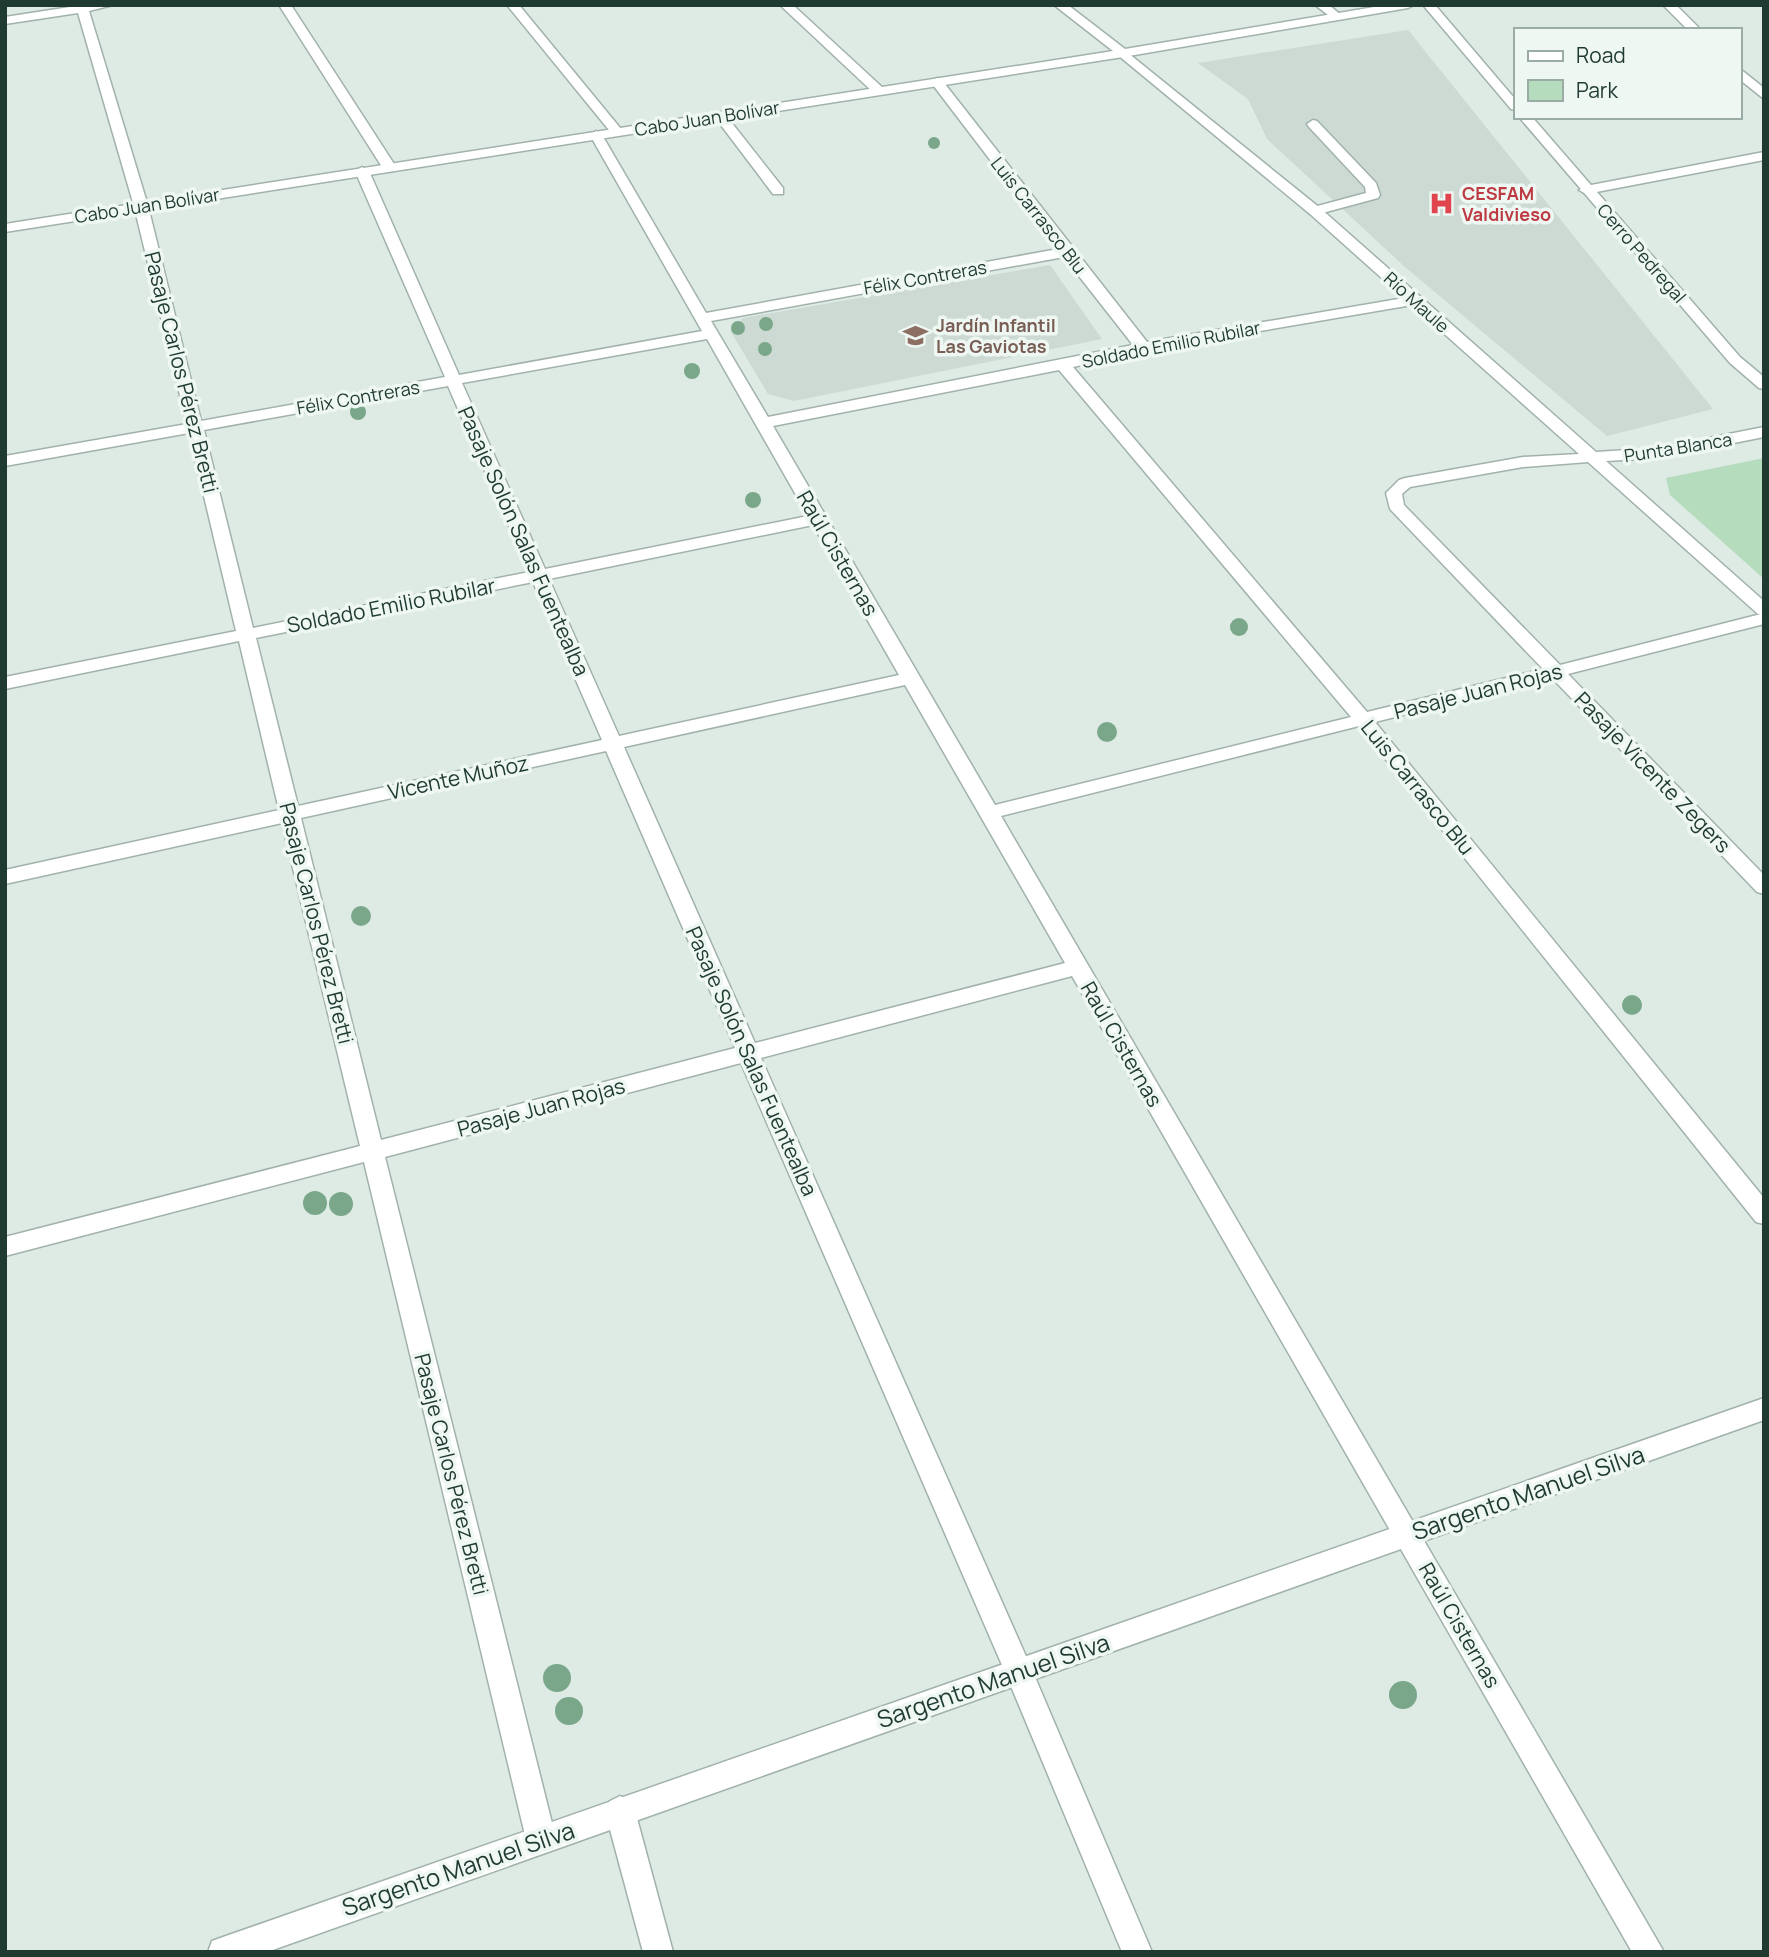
<svg xmlns="http://www.w3.org/2000/svg" width="1769" height="1957" font-family="Manrope,sans-serif">
	<rect width="100%" height="100%" fill="#deeae4"/>
	<path fill="#ccdad3" d="M 1408,30 L 1713,409 L 1607,436 L 1405,267 L 1267,139 L 1248,99 L 1198,63 Z
		M 1050,265 L 1102,339 L 794,401 L 768,394 L 731,332 L 743,318 Z"/>
	<path fill="#b6dcbe" d="M 1764,458 L 1764,579 L 1670,495 L 1666,478 Z"/>
	<g fill="none" stroke-linecap="round" stroke-linejoin="round">
		<defs>
			<path id="service" d="M 720,112 L 724,113 L 783,188 L 783,194 L 773,194 L 714,116 Z
				M 1313,120 L 1317,121 L 1376,183 L 1380,195 L 1378,198 L 1315,215 L 1310,214 L 1310,208 L 1366,193 L 1365,187 L 1309,127 L 1307,124 Z"/>
			<path id="minor" d="M 83,5 L 113,5 L 89,11 L 148,206 L 201,421 L 445,377 L 355,171 L 362,167 L 369,171 L 459,375 L 702,331 L 590,135 L 596,131 L 602,135 L 706,313 L 1058,249 L 933,85 L 931,82 L 937,78 L 941,79 L 1147,342 L 1404,298 L 1310,214 L 1119,56 L 1117,53 L 1123,49 L 1320,208 L 1596,452 L 1658,448 L 1764,427 L 1764,437 L 1658,458 L 1606,461 L 1764,601 L 1764,624 L 1568,674 L 1764,875 L 1764,894 L 1757,892 L 1552,678 L 1375,722 L 1764,1198 L 1764,1224 L 1756,1222 L 1359,726 L 1001,816 L 1664,1952 L 1632,1952 L 1072,976 L 761,1058 L 1029,1663 L 1152,1952 L 1122,1952 L 1005,1672 L 741,1063 L 385,1157 L 556,1839 L 551,1849 L 541,1854 L 531,1849 L 526,1839 L 364,1162 L 5,1256 L 5,1237 L 360,1146 L 282,823 L 5,884 L 5,870 L 279,810 L 239,641 L 5,689 L 5,677 L 236,631 L 189,433 L 5,466 L 5,456 L 187,424 L 134,206 L 78,13 L 5,24 L 5,17 ZM 1064,257 L 1133,345 L 768,417 L 711,321 ZM 1412,305 L 1579,454 L 1523,457 L 1405,478 L 1399,480 L 1386,493 L 1390,509 L 1543,669 L 1367,712 L 1073,367 L 1143,351 ZM 707,339 L 808,516 L 545,569 L 462,383 ZM 1059,370 L 1351,717 L 995,805 L 773,426 ZM 448,386 L 529,572 L 253,628 L 204,430 ZM 1588,462 L 1758,614 L 1761,614 L 1560,665 L 1404,505 L 1402,494 L 1410,487 L 1523,467 ZM 813,525 L 899,675 L 619,736 L 549,579 ZM 533,582 L 602,740 L 298,806 L 256,638 ZM 905,685 L 1065,963 L 755,1043 L 624,747 ZM 606,751 L 735,1048 L 381,1140 L 301,818 Z
				M 279,5 L 291,5 L 396,167 L 394,170 L 384,170 Z
				M 507,5 L 519,5 L 621,129 L 621,135 L 613,135 Z
				M 780,5 L 793,5 L 883,88 L 883,94 L 875,94 Z
				M 1315,5 L 1329,5 L 1342,16 L 1332,18 Z
				M 1663,5 L 1676,5 L 1701,30 L 1688,30 Z
				M 1739,68 L 1764,88 L 1764,99 L 1739,79 Z
				M 1764,152 L 1764,160 L 1586,194 L 1579,190 L 1586,186 Z
				M 620,1796 L 630,1801 L 635,1811 L 673,1952 L 643,1952 L 605,1811 L 610,1801 Z"/>
			<path id="tertiary" d="M 1054,5 L 1068,5 L 1125,49 L 1386,5 L 1414,5 L 1408,8 L 1123,57 L 5,232 L 5,224 L 1113,51 Z
				M 1423,5 L 1435,5 L 1515,99 L 1515,110 L 1511,109 Z
				M 1519,117 L 1532,117 L 1740,357 L 1764,377 L 1764,389 L 1759,388 L 1730,363 Z
				M 1764,1398 L 1764,1420 L 267,1952 L 208,1952 L 212,1941 L 223,1937 Z"/>
		</defs>
		<use href="#service" stroke="#a1b2ab" stroke-width="3"/>
		<use href="#minor" stroke="#a1b2ab" stroke-width="3"/>
		<use href="#tertiary" stroke="#a1b2ab" stroke-width="3"/>
		<use href="#service" fill="#fff" fill-rule="evenodd"/>
		<use href="#minor" fill="#fff" fill-rule="evenodd"/>
		<use href="#tertiary" fill="#fff" fill-rule="evenodd"/>
	</g>
	<g fill="#7aa78a">
		<circle cx="934" cy="143" r="6"/>
		<circle cx="766" cy="324" r="7"/>
		<circle cx="738" cy="328" r="7"/>
		<circle cx="765" cy="349" r="7"/>
		<circle cx="692" cy="371" r="8"/>
		<circle cx="358" cy="412" r="8"/>
		<circle cx="753" cy="500" r="8"/>
		<circle cx="1239" cy="627" r="9"/>
		<circle cx="1107" cy="732" r="10"/>
		<circle cx="361" cy="916" r="10"/>
		<circle cx="1632" cy="1005" r="10"/>
		<circle cx="315" cy="1203" r="12"/>
		<circle cx="341" cy="1204" r="12"/>
		<circle cx="557" cy="1678" r="14"/>
		<circle cx="1403" cy="1695" r="14"/>
		<circle cx="569" cy="1711" r="14"/>
	</g>
	<defs>
		<symbol id="hospital-bare" viewBox="-9 -9 18 18"><path d="M-5-5h3v3.5h4V-5h3V5h-3V1.5h-4V5h-3Z" fill="#e0444e" stroke="#eef7f2" stroke-width="2.5" paint-order="stroke"/></symbol>
		<symbol id="school-bare" viewBox="-9 -9 18 18"><path d="M0-5L7-2L0 1L-7-2ZM-4 1L0 2.5L4 1V4Q0 6-4 4Z" fill="#8d6e63" stroke="#eef7f2" stroke-width="2.5" paint-order="stroke"/></symbol>
	</defs>
	<g fill-rule="evenodd">
		<use href="#hospital-bare" x="1424" y="186" width="35" height="35"/>
		<use href="#school-bare" x="898" y="318" width="35" height="35"/>
	</g>
	<g text-anchor="middle" dominant-baseline="central" stroke-width="7" stroke-linejoin="round" paint-order="stroke">
		<g font-size="18" fill="#1f3a31" stroke="#eef7f2">
			<text transform="translate(707 118) rotate(-9)">Cabo Juan Bolívar</text>
			<text transform="translate(147 205) rotate(-9)">Cabo Juan Bolívar</text>
			<text transform="translate(1039 215) rotate(52)">Luis Carrasco Blu</text>
			<text transform="translate(1642 253) rotate(49)">Cerro Pedregal</text>
			<text transform="translate(925 277) rotate(-10)">Félix Contreras</text>
			<text transform="translate(1417 302) rotate(42)">Río Maule</text>
			<text transform="translate(1171 344) rotate(-11)">Soldado Emilio Rubilar</text>
			<text transform="translate(358 397) rotate(-10)">Félix Contreras</text>
			<text transform="translate(1678 447) rotate(-9)">Punta Blanca</text>
		</g>
		<g font-size="18" font-weight="bold" fill="#be3a42" stroke="#eef7f2" text-anchor="start">
			<text x="1462" y="193">CESFAM<tspan x="1462" dy="21">Valdivieso</tspan></text>
		</g>
		<g font-size="18" font-weight="bold" fill="#785e54" stroke="#eef7f2" text-anchor="start">
			<text x="936" y="325">Jardín Infantil<tspan x="936" dy="21">Las Gaviotas</tspan></text>
		</g>
		<g font-size="21" fill="#1f3a31" stroke="#eef7f2">
			<text transform="translate(182 372) rotate(76)">Pasaje Carlos Pérez Bretti</text>
			<text transform="translate(524 541) rotate(66)">Pasaje Solón Salas Fuentealba</text>
			<text transform="translate(838 553) rotate(60)">Raúl Cisternas</text>
			<text transform="translate(391 605) rotate(-11)">Soldado Emilio Rubilar</text>
			<text transform="translate(1478 691) rotate(-14)">Pasaje Juan Rojas</text>
			<text transform="translate(1653 772) rotate(46)">Pasaje Vicente Zegers</text>
			<text transform="translate(458 777) rotate(-12)">Vicente Muñoz</text>
			<text transform="translate(1418 787) rotate(51)">Luis Carrasco Blu</text>
			<text transform="translate(317 923) rotate(76)">Pasaje Carlos Pérez Bretti</text>
			<text transform="translate(1122 1044) rotate(60)">Raúl Cisternas</text>
			<text transform="translate(752 1061) rotate(66)">Pasaje Solón Salas Fuentealba</text>
			<text transform="translate(541 1107) rotate(-15)">Pasaje Juan Rojas</text>
			<text transform="translate(452 1474) rotate(76)">Pasaje Carlos Pérez Bretti</text>
			<text transform="translate(1460 1625) rotate(60)">Raúl Cisternas</text>
		</g>
		<g font-size="24" fill="#1f3a31" stroke="#eef7f2">
			<text transform="translate(1528 1492) rotate(-19)">Sargento Manuel Silva</text>
			<text transform="translate(993 1680) rotate(-19)">Sargento Manuel Silva</text>
			<text transform="translate(458 1868) rotate(-19)">Sargento Manuel Silva</text>
		</g>
	</g>
	<rect width="1769" height="1957" fill="none" stroke="#1f3a31" stroke-width="14"/>
	<rect x="1514" y="28" width="228" height="91" fill="#eef7f2" stroke="#9baba5" stroke-width="2"/>
	<rect x="1528" y="51" width="35" height="10" fill="#ffffff" stroke="#9baba5" stroke-width="2"/>
	<text x="1576" y="63" font-size="21" fill="#1f3a31">Road</text>
	<rect x="1528" y="80" width="35" height="21" fill="#b6dcbe" stroke="#9baba5" stroke-width="2"/>
	<text x="1576" y="98" font-size="21" fill="#1f3a31">Park</text>
</svg>
